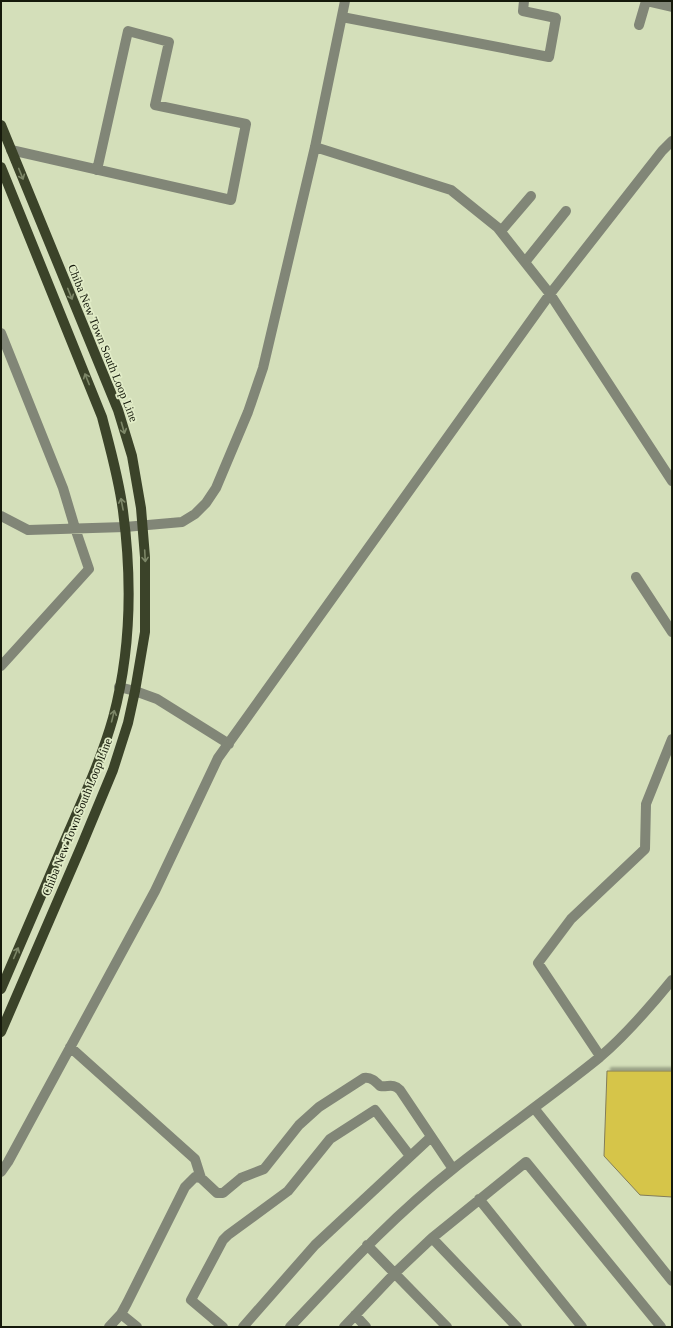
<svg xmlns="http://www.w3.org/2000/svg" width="673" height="1328" font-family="'Times New Roman',serif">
	<defs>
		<filter id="shadow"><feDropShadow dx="3.5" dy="-3.5" stdDeviation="1" flood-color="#0004"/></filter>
	</defs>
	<rect width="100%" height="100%" fill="#d4dfba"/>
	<path fill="#d6c549" stroke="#827d5a" filter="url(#shadow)" d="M 607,1071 L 672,1071 L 672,1197 L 640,1195 L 604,1156 Z"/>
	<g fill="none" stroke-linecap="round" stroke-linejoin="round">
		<path stroke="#818677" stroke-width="10" d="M 342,17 L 549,57 L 556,18 L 523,11 L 524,1
			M 639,25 L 646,1 L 672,7
			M 315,147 L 451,190 L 497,227 L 550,294 L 672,481
			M 11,150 L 231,200 L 246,124 L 155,105 L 169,42 L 128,31 L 97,170
			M 501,231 L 531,196
			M 525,262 L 566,211
			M 1,333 L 63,488 L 75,528 L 89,569 L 1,666
			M 1,516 L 28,530 L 125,527 L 182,522 L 195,514 L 206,503 L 216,488 L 248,412 L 263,368 L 315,147 L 345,1
			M 636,577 L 672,632
			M 119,687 L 135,691 L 157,699 L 229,744
			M 70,1047 L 195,1159 L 201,1178
			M 600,1056 L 538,963 L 571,919 L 645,849 L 646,804 L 672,739
			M 534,1108 L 672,1281
			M 1,1172 L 8,1162 L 155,891 L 218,758 L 550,294 L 662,151 L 672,141
			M 479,1199 L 582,1327
			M 432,1238 L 517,1327
			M 367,1245 L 447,1327
			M 121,1314 L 137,1327
			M 355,1315 L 366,1327
			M 109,1327 L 121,1314 L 127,1303 L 185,1187 L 195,1177 L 201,1178 L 217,1193 L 223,1193 L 241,1178 L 264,1169 L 299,1125 L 319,1107 L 364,1078 C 371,1077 375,1081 380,1086 C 389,1087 393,1083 400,1090 L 453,1169
			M 223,1327 L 191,1300 L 223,1240 L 228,1235 L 288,1191 L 330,1139 L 375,1110 L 410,1156
			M 243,1327 L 315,1245 L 431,1137
			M 290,1327 C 342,1272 393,1216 453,1169 C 501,1131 552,1096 600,1057 C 627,1034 650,1007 672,980
			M 344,1327 L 395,1273 L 432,1238 L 526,1162 L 661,1327"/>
		<path stroke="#3b4329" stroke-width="10" d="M 1,125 L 118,410 L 132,456 L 141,508 L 145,557 L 145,632 L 135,691 L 128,723 L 113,770 L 81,847 L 1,1032
			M 1,167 L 102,417 C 110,448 119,479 123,511 C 132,579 131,651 113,718 C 102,757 85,794 69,831 C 47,883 24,936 1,989"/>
	</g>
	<defs><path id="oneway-shaft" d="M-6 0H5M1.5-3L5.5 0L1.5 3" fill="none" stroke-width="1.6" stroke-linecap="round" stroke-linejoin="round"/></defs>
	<g stroke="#7d8768">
		<use href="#oneway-shaft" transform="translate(21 174) rotate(68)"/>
		<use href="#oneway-shaft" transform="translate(70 294) rotate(68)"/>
		<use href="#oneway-shaft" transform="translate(87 379) rotate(-112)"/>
		<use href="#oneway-shaft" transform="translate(123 428) rotate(74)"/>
		<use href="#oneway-shaft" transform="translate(122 504) rotate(-101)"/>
		<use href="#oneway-shaft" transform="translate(145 556) rotate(87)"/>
		<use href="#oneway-shaft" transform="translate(113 716) rotate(-76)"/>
		<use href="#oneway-shaft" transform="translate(16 953) rotate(-67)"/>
	</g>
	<g text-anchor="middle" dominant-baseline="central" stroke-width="3.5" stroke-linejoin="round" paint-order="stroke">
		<g font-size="12" fill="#15190b" stroke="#e1ecc7">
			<text transform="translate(103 343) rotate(68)">Chiba New Town South Loop Line</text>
			<text transform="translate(77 817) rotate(-68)">Chiba New Town South Loop Line</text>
		</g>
	</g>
	<rect width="673" height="1328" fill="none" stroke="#15190b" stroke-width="4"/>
</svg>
